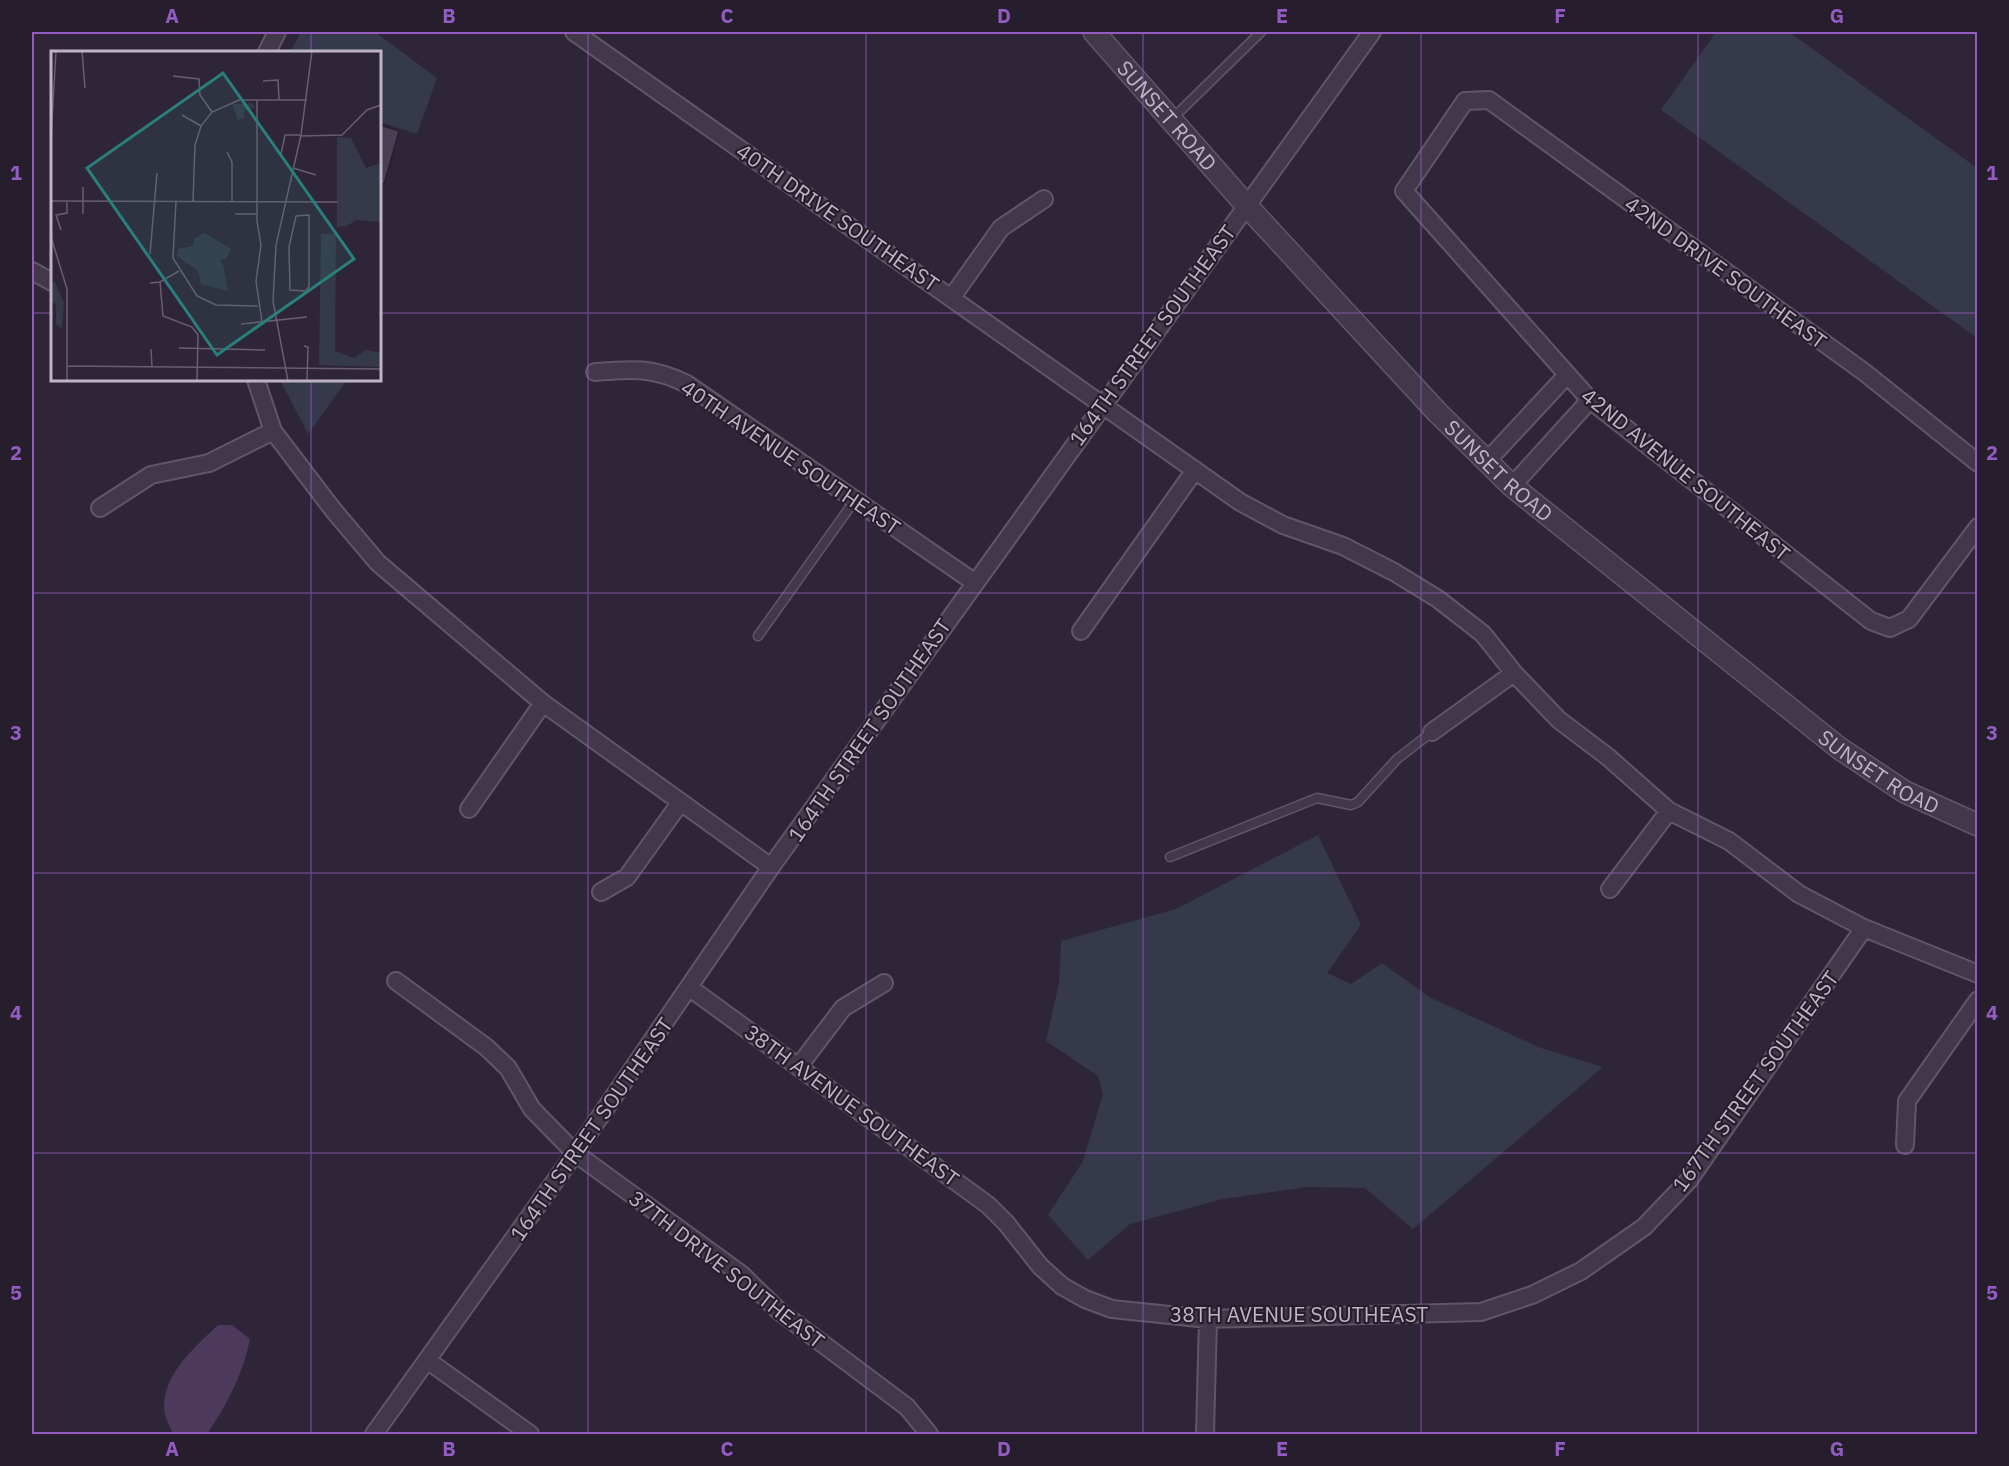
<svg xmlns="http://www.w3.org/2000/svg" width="2009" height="1466" font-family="'IBM Plex Sans',sans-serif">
	<rect width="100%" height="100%" fill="#2f2538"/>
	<path fill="#353949" d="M 301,32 L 375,32 L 437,78 L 417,134 L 380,122 L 380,52 L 290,52 Z
		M 1716,32 L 1789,32 L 1977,168 L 1977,338 L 1661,110 Z
		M 280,380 L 347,380 L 308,434 Z
		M 1318,835 L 1361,925 L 1327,973 L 1351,984 L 1382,963 L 1429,997 L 1541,1048 L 1603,1067 L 1413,1229 L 1365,1188 L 1307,1187 L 1223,1199 L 1130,1224 L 1088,1260 L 1048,1215 L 1083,1161 L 1103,1094 L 1098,1076 L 1046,1041 L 1059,983 L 1061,941 L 1176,909 Z"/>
	<path fill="#4c395b" d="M 218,1325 L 232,1325 L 250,1339 C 243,1374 227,1405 207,1434 L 173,1434 C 170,1426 164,1416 164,1407 C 164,1373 195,1347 218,1325 Z"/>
	<path fill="#4b3f55" stroke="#29202f" stroke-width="1.5" d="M 380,125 L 399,131 L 384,184 L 380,183 Z"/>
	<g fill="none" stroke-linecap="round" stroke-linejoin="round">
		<defs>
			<path id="service" d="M 1172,119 L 1261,32
				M 758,636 L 855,500
				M 1170,857 L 1317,798 L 1351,805 L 1358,802 L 1397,759 L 1432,732"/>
			<path id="minor" d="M 574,32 L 1240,502 L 1283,525 L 1343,546 L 1394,572 L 1438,599 L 1483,634 L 1514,673 L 1559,720 L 1608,757 L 1669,811 L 1729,841 L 1799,894 L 1864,928 L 1978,974
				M 267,52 L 277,32
				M 32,271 L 52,282
				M 952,297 L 1001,228 L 1044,199
				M 595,372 C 632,369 653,367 687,384 L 974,582
				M 256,380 L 273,431 L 334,511 L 378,563 L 543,703 L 771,867
				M 1487,461 L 1567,375
				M 1978,463 L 1864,372 L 1489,100 L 1465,101 L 1404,191 L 1590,400 L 1871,621 L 1890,628 L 1909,619 L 1978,527
				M 1512,486 L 1590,400
				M 100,508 L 151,475 L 209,463 L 273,431
				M 1081,631 L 1195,470
				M 1432,732 L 1514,673
				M 469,809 L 543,703
				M 1610,889 L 1669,811
				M 601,892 L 627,877 L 680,803
				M 396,981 L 486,1047 L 508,1068 L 532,1109 L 575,1153 L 741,1274 L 779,1311 L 907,1407 L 929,1434
				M 690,988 L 988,1205 L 1006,1223 L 1040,1266 L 1062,1286 L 1085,1299 L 1112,1309 L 1208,1319 L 1481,1312 L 1532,1295 L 1581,1271 L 1644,1227 L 1689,1180 L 1864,928
				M 799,1066 L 843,1008 L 884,983
				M 1905,1145 L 1907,1101 L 1978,1000
				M 427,1360 L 530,1434
				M 374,1434 L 575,1153 L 771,867 L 1372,32
				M 1205,1434 L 1208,1319"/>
			<g id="tertiary">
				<path id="s1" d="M 1094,32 L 1247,206 L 1437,412 L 1512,486 L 1839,748 L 1905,792 L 1978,825"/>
			</g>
		</defs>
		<use href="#service" stroke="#605766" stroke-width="11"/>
		<use href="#minor" stroke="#605766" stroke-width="20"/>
		<use href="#tertiary" stroke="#605766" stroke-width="24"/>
		<use href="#service" stroke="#423849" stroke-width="8"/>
		<use href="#minor" stroke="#423849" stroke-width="16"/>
		<use href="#tertiary" stroke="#423849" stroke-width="21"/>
	</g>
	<path fill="none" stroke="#925cc1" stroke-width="1.5" stroke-opacity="0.55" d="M 311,32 L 311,52M 588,32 L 588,1434M 866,32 L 866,1434M 1143,32 L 1143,1434M 1421,32 L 1421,1434M 1698,32 L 1698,1434M 32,313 L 52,313M 380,313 L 1978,313M 311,380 L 311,1434M 32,593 L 1978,593M 32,873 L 1978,873M 32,1153 L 1978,1153"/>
	<g text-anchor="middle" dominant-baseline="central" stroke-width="4.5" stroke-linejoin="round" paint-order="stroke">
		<g font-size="21" fill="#beb4c4" stroke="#271e2d">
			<text stroke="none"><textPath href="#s1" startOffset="111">SUNSET ROAD</textPath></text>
			<text transform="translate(838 217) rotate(35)">40TH DRIVE SOUTHEAST</text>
			<text transform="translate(1726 272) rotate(36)">42ND DRIVE SOUTHEAST</text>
			<text transform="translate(1152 335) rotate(-54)">164TH STREET SOUTHEAST</text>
			<text transform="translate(791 457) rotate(34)">40TH AVENUE SOUTHEAST</text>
			<text stroke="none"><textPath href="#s1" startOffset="597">SUNSET ROAD</textPath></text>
			<text transform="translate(1686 474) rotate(39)">42ND AVENUE SOUTHEAST</text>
			<text transform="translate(869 730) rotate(-55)">164TH STREET SOUTHEAST</text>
			<text stroke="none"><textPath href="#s1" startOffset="1083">SUNSET ROAD</textPath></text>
			<text transform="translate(1755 1081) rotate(-54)">167TH STREET SOUTHEAST</text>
			<text transform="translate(852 1105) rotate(36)">38TH AVENUE SOUTHEAST</text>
			<text transform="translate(591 1129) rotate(-55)">164TH STREET SOUTHEAST</text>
			<text transform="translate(727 1269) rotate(38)">37TH DRIVE SOUTHEAST</text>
			<text x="1299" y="1314">38TH AVENUE SOUTHEAST</text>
		</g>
	</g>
	<g transform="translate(51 51)">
		<rect width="330" height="330" fill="#2f2538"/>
		<path d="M 202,52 L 204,57 L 193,59 L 193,67 L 187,69 L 181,53 ZM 286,86 L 300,87 L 315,117 L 330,112 L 330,171 L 305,169 L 296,175 L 286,176 ZM 154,182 L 180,198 L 175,208 L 168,209 L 172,213 L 177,240 L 150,233 L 147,220 L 126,205 L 127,198 L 142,195 L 143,187 ZM 270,183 L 285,183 L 284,300 L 303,307 L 315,299 L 330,302 L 330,316 L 268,314 ZM 4,231 L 13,252 L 11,278 L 5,273 L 5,253 L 0,251 L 0,232 Z" fill="#353949"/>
		<path fill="none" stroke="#685e70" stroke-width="1.5" d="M 31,0 L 34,37M 122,25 L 148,28 L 149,44 L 161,61M 212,30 L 227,29 L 228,49M 206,49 L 206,170 L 210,194 L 205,230 L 211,271M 131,64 L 150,75M 250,85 L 291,84 L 316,59 L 330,54M 0,86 L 5,0M 176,101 L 181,111 L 181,150M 230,103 L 234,84 L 250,84M 242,117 L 265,124M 32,136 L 32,163M 0,150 L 287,151M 125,150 L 122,207 L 146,245 L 165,254 L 207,255M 142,150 L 144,94 L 150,75 L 161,61 L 188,49 L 256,49M 184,163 L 206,163M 258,164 L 258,236 L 254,240 L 239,239 L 238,196 L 245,165 ZM 10,179 L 5,164 L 16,162 L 16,150M 0,186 L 16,238 L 16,330M 99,203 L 106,122M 109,231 L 112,265 L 141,276 L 147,284 L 146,330M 99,232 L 109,231 L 128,220M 190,273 L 256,266M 253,295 L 257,296 L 256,330M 128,297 L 214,299M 100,298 L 101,316M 16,315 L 330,318M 237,330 L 222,250 L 225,194 L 250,84 L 261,0"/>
		<path fill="#297f7b" fill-opacity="0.15" stroke="#297f7b" stroke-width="3" d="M 172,22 L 303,208 L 166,304 L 36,117 Z"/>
		<rect width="330" height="330" fill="none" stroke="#beb4c4" stroke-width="3"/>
	</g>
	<rect width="2009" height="1466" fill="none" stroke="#271e2d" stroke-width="66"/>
	<rect x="33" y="33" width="1943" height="1400" fill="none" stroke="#925cc1" stroke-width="2"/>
	<g font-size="20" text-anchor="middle" font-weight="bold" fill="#925cc1">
		<text x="172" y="23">A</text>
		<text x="449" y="23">B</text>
		<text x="727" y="23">C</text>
		<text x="1004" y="23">D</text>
		<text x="1282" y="23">E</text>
		<text x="1560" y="23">F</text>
		<text x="1837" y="23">G</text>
		<text x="16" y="180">1</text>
		<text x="1992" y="180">1</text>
		<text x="16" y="460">2</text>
		<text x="1992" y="460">2</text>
		<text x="16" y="740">3</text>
		<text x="1992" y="740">3</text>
		<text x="16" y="1020">4</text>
		<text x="1992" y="1020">4</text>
		<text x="16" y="1300">5</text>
		<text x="1992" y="1300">5</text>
		<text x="172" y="1456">A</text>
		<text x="449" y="1456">B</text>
		<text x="727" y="1456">C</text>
		<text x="1004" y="1456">D</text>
		<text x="1282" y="1456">E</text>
		<text x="1560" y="1456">F</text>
		<text x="1837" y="1456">G</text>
	</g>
</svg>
